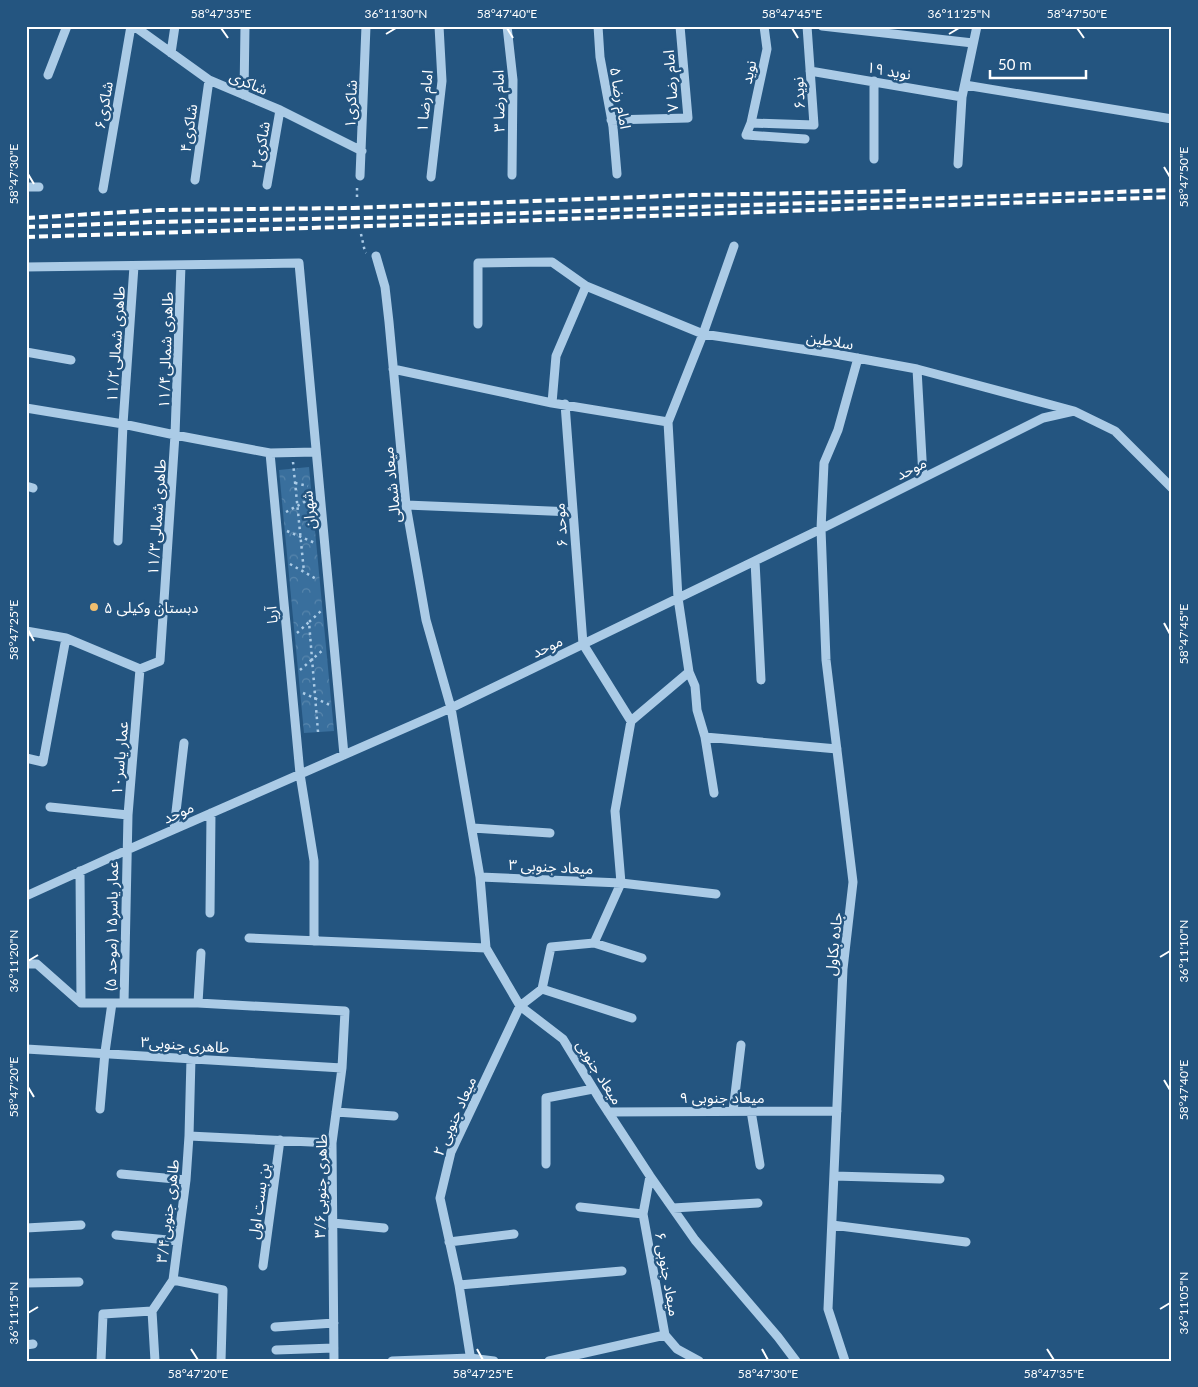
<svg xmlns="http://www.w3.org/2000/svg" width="1198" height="1387" font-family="Lato,'Noto Sans Arabic',sans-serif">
	<defs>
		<pattern id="park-crowns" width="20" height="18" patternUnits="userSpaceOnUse" patternTransform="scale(1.25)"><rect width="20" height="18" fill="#396f9d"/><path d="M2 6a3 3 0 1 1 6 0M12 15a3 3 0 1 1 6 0" fill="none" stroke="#5785ac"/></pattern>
	</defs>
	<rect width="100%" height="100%" fill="#245580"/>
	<path fill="url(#park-crowns)" d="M 309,467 L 334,731 L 304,733 L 279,470 Z"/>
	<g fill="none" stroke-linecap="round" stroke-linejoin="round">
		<path stroke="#abcbe6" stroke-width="2.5" stroke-dasharray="2.5 4" stroke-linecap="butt" d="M 357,197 L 357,185
			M 361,234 L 365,252 L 366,253
			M 293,462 L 304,572
			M 295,483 L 308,486
			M 286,512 L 310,499
			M 287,531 L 315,543
			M 290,564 L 318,580
			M 297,633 L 309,622
			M 300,670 L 324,649
			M 303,693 L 330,705
			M 318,732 L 309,622 L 321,611"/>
		<path stroke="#abcbe6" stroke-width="9" d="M 134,26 L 209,80 L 280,110 L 362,151
			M 507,26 L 513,80 L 512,175
			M 598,26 L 600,57 L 613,127 L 617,174
			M 764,26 L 767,49 L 751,123 L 746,135 L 805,139
			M 822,26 L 973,43
			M 171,53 L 175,26
			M 810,71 L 962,97
			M 48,75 L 67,26
			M 965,85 L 1172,119
			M 244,95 L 245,26
			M 611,120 L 688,118 L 680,26
			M 751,123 L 814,125 L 807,26
			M 874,159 L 874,81
			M 958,164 L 962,97 L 977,26
			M 360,176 L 366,26
			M 431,177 L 442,81 L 439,26
			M 195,180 L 209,80
			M 267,185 L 280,110
			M 26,187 L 39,187
			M 103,189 L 131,26
			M 376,256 L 385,287 L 389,322 L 406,505 L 426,620 L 451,708 L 480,877 L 486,948 L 520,1006 L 563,1039 L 599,1098 L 650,1176 L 695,1240 L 778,1337 L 796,1361
			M 26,267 L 299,263 L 344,755
			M 478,324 L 478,263 L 552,262 L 586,286 L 703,334 L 835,354 L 917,369 L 1074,411 L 1115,431 L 1172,488
			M 26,352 L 71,360
			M 393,369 L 552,403 L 668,422 L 678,598 L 689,672 L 631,721 L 615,811 L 621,883 L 594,943 L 551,947 L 542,989 L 520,1006 L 451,1152 L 440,1198 L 459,1285 L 471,1361
			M 917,369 L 923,477
			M 552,403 L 556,356 L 586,286
			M 565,404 L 583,644 L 631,721
			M 26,408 L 123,424 L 175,435 L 270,453 L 316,452
			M 668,422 L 703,334 L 734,246
			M 270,453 L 300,774 L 314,861 L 314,941
			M 26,486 L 33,488
			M 406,505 L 573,512
			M 118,541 L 123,424 L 134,266
			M 755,561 L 761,680
			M 26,631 L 66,638 L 140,669 L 160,661 L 175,435 L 181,265
			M 689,672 L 695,686 L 697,710 L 705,737 L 714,793
			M 705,737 L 837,749
			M 26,758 L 43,762 L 66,638
			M 50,807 L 128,815
			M 473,828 L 550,833
			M 174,829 L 184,743
			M 80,871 L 81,1003
			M 480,877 L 621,883 L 716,894
			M 26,896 L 127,850 L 451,708 L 821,529 L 1043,418 L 1074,411
			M 210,913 L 211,813
			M 249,938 L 486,948
			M 594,943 L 642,958
			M 26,964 L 37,964 L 81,1003
			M 542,989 L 632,1018
			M 81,1003 L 198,1003 L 345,1011 L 342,1068 L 332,1143 L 334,1361
			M 124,1003 L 128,815 L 140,669
			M 198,1003 L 201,953
			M 26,1049 L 342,1068
			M 100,1109 L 105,1052 L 112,1003
			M 733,1111 L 741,1045
			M 751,1111 L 760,1165
			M 336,1112 L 394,1116
			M 608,1112 L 837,1111
			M 189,1136 L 332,1143
			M 546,1164 L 546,1098 L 593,1089
			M 121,1174 L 186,1180
			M 650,1176 L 643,1214 L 665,1335 L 677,1349 L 699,1361
			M 834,1176 L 940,1179
			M 580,1207 L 643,1214
			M 673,1208 L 758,1203
			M 333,1223 L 384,1228
			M 832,1225 L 966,1242
			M 26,1228 L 81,1225
			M 116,1235 L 178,1241
			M 449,1242 L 514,1234
			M 263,1266 L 280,1140
			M 173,1280 L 223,1290 L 221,1361
			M 26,1283 L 79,1282
			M 459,1285 L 622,1271
			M 275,1327 L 334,1323
			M 26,1345 L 33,1344
			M 276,1350 L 334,1348
			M 101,1361 L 103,1314 L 152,1311
			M 155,1361 L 152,1311 L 173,1280 L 186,1180 L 189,1136 L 191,1058
			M 392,1361 L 470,1358 L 494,1361
			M 549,1361 L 665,1335
			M 845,1361 L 828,1309 L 843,969 L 853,882 L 826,660 L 821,529 L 824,463 L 838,430 L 858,358"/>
		<path stroke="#fff" stroke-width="4" stroke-dasharray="9 4" stroke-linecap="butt" d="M 26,218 L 159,210 L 353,208 L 692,195 L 909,191
			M 26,227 L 154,222 L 411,217 L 1172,190
			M 26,237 L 402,225 L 1172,197"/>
	</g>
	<path fill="none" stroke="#fff" stroke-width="2" d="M 221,28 L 228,38M 507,28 L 513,38M 792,28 L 798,38M 1077,28 L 1084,38M 386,34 L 396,28M 949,34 L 959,28M 1164,167 L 1170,177M 28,174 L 34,184M 1164,623 L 1170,634M 28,630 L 34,641M 1160,957 L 1170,951M 28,961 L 38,955M 1164,1080 L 1170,1090M 28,1087 L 34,1097M 1160,1309 L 1170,1303M 28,1313 L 38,1307M 191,1349 L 198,1360M 477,1349 L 483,1360M 762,1349 L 768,1360M 1047,1349 L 1054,1360"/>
	<circle fill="#f0be6e" stroke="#245580" stroke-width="2" cx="94" cy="607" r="5"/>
	<g text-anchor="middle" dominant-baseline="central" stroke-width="5" stroke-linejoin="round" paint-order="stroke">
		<g font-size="15" fill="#fff" stroke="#245580">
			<text transform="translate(889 70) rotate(10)">نوید ۱۹</text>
			<text transform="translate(748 72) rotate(-77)">نوید</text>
			<text transform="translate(670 81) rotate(-94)">امام رضا ۷</text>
			<text transform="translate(249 82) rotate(23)">شاکری</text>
			<text transform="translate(798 93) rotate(-94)">نوید۶</text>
			<text transform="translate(621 98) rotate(80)">امام رضا ۵</text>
			<text transform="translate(424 101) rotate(-85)">امام رضا ۱</text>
			<text transform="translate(498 101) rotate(-91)">امام رضا ۳</text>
			<text transform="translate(350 104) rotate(-88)">شاکری۱</text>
			<text transform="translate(103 105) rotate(-80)">شاکری۶</text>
			<text transform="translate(188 128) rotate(-82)">شاکری۴</text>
			<text transform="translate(260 145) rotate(-80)">شاکری۲</text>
			<text transform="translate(830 340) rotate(9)">سلاطین</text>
			<text transform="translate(115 344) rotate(-86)">طاهری شمالی۱۱/۲</text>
			<text transform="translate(165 350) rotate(-88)">طاهری شمالی۱۱/۴</text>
			<text transform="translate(911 468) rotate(-27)">موحد</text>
			<text transform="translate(391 485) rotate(-96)">میعاد شمالی</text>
			<text transform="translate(308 510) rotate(-95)">شهران</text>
			<text transform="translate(156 517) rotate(-86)">طاهری شمالی۱۱/۳</text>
			<text transform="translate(560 525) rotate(-94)">موحد ۶</text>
			<text transform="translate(271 615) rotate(-95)">آریا</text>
			<text transform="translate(547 646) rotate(-26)">موحد</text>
			<text transform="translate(119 758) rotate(-85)">عمار یاسر۱۰</text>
			<text transform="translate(178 812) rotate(-24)">موحد</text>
			<text transform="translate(551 866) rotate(3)">میعاد جنوبی ۳</text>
			<text transform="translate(111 926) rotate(-89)">عمار یاسر۱۵ (موحد ۵)</text>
			<text transform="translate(833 944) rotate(-84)">جاده بکاول</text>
			<text transform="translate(185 1044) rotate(4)">طاهری جنوبی۳</text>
			<text transform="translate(600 1072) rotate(58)">میعاد جنوبی</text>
			<text x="722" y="1097">میعاد جنوبی ۹</text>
			<text transform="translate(454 1116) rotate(-66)">میعاد جنوبی ۲</text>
			<text transform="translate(320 1186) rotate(-89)">طاهری جنوبی۳/۶</text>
			<text transform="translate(258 1201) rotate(-82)">بن بست اول</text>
			<text transform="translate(167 1211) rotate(-83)">طاهری جنوبی۳/۴</text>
			<text transform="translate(668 1274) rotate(80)">میعاد جنوبی ۶</text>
		</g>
		<g font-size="15" fill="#fff" stroke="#245580" text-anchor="start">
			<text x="104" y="607">دبستان وکیلی ۵</text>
		</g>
	</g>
	<rect width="1198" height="1387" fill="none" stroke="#245580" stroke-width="55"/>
	<path d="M990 70v8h96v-8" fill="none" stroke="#ffffff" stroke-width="2.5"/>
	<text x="998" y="70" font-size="15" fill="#ffffff" stroke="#245580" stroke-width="4" paint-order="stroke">50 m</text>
	<rect x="28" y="28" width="1142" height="1332" fill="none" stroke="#fff" stroke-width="2"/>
	<g font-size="12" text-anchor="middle" fill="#fff">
		<text x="221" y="18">58°47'35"E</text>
		<text x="396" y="18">36°11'30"N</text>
		<text x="507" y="18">58°47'40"E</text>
		<text x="792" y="18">58°47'45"E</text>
		<text x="959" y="18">36°11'25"N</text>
		<text x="1077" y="18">58°47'50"E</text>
		<text transform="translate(14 174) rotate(-90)" y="4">58°47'30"E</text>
		<text transform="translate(1184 177) rotate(-90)" y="4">58°47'50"E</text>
		<text transform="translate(14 630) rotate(-90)" y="4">58°47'25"E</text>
		<text transform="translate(1184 634) rotate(-90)" y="4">58°47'45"E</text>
		<text transform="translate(1184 951) rotate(-90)" y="4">36°11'10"N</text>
		<text transform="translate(14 961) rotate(-90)" y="4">36°11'20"N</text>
		<text transform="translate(14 1087) rotate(-90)" y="4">58°47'20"E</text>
		<text transform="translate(1184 1090) rotate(-90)" y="4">58°47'40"E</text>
		<text transform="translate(1184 1303) rotate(-90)" y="4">36°11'05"N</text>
		<text transform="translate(14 1313) rotate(-90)" y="4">36°11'15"N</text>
		<text x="198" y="1378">58°47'20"E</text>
		<text x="483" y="1378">58°47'25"E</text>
		<text x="768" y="1378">58°47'30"E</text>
		<text x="1054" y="1378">58°47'35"E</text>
	</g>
</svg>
